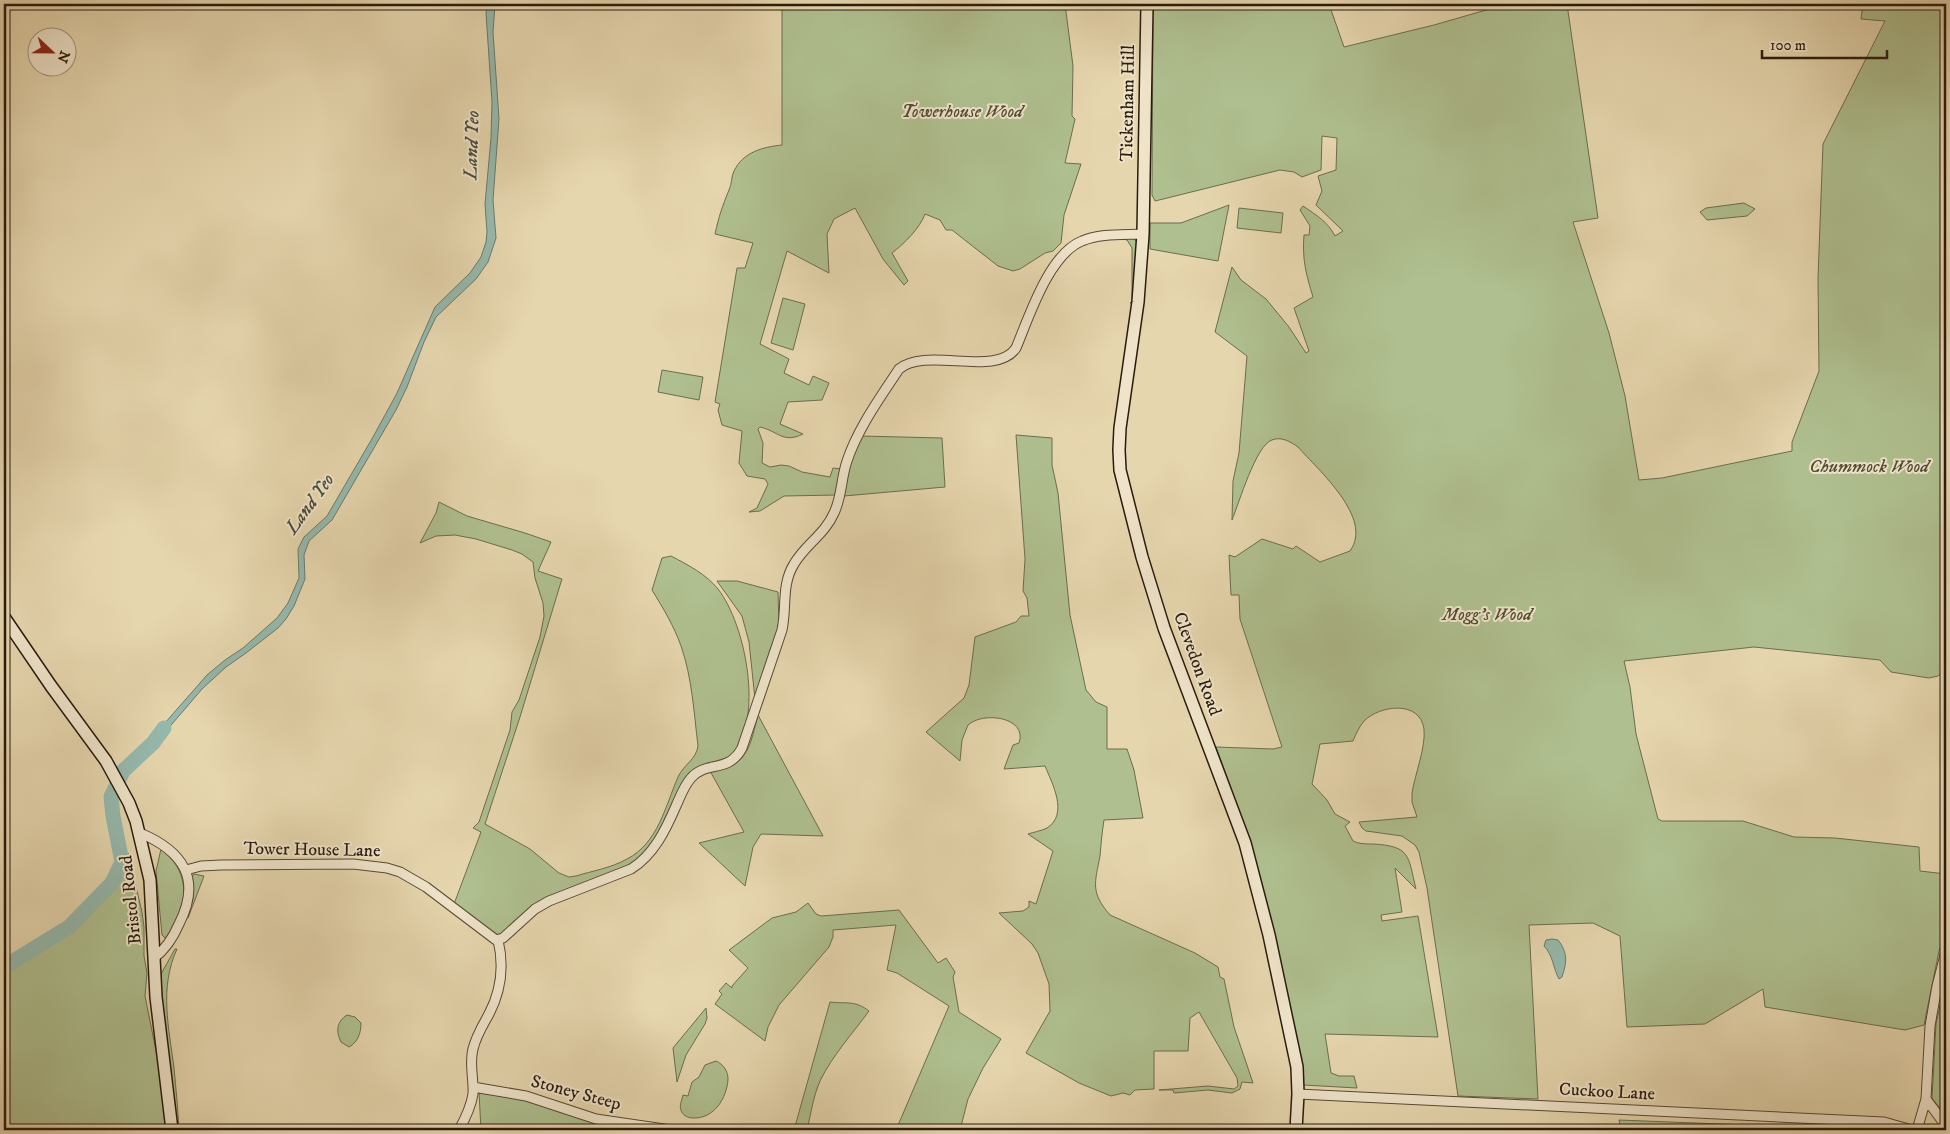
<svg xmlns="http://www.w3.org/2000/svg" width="1950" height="1134" font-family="'IM FELL DW Pica',serif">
	<rect width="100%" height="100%" fill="#e6d6ae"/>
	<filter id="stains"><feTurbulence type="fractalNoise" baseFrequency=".004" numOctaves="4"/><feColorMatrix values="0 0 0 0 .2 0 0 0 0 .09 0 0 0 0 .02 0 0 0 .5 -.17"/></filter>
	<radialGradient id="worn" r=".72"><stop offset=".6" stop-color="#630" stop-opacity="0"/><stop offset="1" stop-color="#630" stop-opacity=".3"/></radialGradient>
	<path fill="#afbf8f" stroke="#6c6d4e" d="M 782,4 L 1065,4 L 1073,66 L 1072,116 L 1075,119 L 1065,163 L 1081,164 L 1064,215 L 1061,243 L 1053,251 L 1045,253 L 1020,269 L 1013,271 L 998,266 L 952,230 L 946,230 L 940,220 L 925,214 C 920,228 904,244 892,253 L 908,281 L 904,285 L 883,259 L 855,208 L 834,219 L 827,234 L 829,273 L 787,251 L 760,344 L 789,359 L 784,373 L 809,385 L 813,376 L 829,383 L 822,400 L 788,402 L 780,424 L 803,434 C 783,444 778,431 760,427 L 758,429 L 763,443 L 762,463 L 770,467 L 781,465 L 789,466 L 802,472 L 830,477 L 833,468 L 842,469 L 837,495 L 784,496 L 760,511 L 749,512 L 757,508 L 768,484 L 765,479 L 747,476 L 739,463 L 742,431 L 722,425 L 718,410 L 720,404 L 715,402 L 737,268 L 745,268 L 753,243 L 715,234 C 719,216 722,207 729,190 C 732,184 731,177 734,171 C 743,152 763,147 782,145 Z
		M 1153,4 L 1329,4 L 1344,47 L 1434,25 L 1507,4 L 1567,4 L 1598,218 L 1573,222 L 1609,333 L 1625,396 L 1639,480 L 1662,478 L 1792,451 L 1792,442 L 1819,371 L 1818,279 L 1823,144 L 1885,21 L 1861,19 L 1863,4 L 1946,4 L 1946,669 L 1938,676 L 1929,678 L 1891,672 L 1880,660 L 1754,647 L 1624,661 L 1630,687 L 1636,734 L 1658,819 L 1662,821 L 1743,821 L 1794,837 L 1835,838 L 1919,847 L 1920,871 L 1946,874 L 1946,931 L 1939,951 L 1924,1025 L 1905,1030 L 1765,1007 L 1763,989 L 1705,1024 L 1627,1027 L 1620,936 L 1593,923 L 1529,925 L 1538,1099 L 1458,1096 L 1427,888 L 1419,852 L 1415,845 L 1402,836 L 1366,831 L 1362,828 L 1359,822 L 1417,817 L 1412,802 L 1412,793 C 1415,774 1426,747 1424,729 C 1420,700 1380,705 1364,721 C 1359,727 1356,734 1353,741 L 1320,744 L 1312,784 L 1327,800 L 1335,814 L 1350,822 L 1345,826 L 1353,841 C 1359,844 1366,844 1373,844 C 1411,846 1408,856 1416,889 L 1395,868 L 1402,912 L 1381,915 L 1382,921 L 1418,916 L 1438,1037 L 1325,1034 L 1331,1073 L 1339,1076 L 1354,1076 L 1357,1088 L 1303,1085 L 1288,996 L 1266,902 L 1250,841 L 1216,747 L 1273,749 L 1282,747 L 1240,619 L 1239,595 L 1231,595 L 1229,555 L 1235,557 L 1262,539 L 1293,549 L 1296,546 L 1320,562 L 1350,551 C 1374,518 1318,470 1298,447 C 1291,442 1281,436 1272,440 C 1256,445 1239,503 1232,520 L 1233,481 L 1239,453 L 1247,356 L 1215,332 L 1232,267 L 1241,280 L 1266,299 L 1289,327 L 1306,353 L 1309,351 L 1294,308 L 1313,297 C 1306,274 1302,259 1304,235 L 1309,235 L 1310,226 L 1300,210 L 1303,206 C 1316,215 1328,222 1335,236 L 1343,231 L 1316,205 L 1322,191 L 1318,176 L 1336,170 L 1337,138 L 1322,136 L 1321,170 L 1302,177 L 1294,172 L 1280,170 L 1155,201 L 1152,195 Z
		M 1744,203 L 1755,209 L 1747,216 L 1707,220 L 1700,212 L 1706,208 Z
		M 1229,205 L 1218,261 L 1150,249 L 1150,223 L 1181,223 Z
		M 1239,208 L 1283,213 L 1281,233 L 1237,228 Z
		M 1133,238 L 1137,242 L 1133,303 L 1130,303 L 1132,301 L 1132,248 L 1127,240 L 1123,239 Z
		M 783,298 L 805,304 L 793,350 L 771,343 Z
		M 662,370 L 703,377 L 699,400 L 658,392 Z
		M 1016,435 L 1052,438 L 1052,465 L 1058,493 L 1070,615 L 1086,690 L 1096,702 L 1107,707 L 1107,749 L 1127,749 L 1134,770 L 1143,818 L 1104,820 C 1102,832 1101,844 1100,856 C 1095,883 1090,892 1110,915 L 1195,953 L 1218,967 L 1220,977 L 1224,979 L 1234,1027 L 1253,1083 L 1242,1082 L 1240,1089 L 1232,1093 L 1208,1090 L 1174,1093 L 1173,1090 L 1159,1090 L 1208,1086 L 1234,1089 L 1238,1086 L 1237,1078 L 1199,1012 L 1190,1018 L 1188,1051 L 1154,1051 L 1154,1089 L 1135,1090 L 1130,1095 L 1123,1093 L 1111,1096 L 1079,1083 L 1026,1053 L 1050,1011 L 1049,984 L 1038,953 L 1032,944 L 999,913 L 1023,911 L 1029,907 L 1029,901 L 1036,904 L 1053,851 L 1028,834 C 1034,832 1041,831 1047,828 C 1069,814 1052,783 1045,766 L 1004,769 L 1013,745 L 1019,743 C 1028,717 983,711 968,725 L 962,740 L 960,761 L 926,732 L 964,698 L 969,685 L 975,637 L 1016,622 L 1021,616 L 1029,616 L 1027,598 L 1023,591 L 1025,559 Z
		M 861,436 L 942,438 L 945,487 L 844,496 L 849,468 Z
		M 439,502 L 467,516 L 525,533 L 551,542 L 538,571 L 562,579 L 561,582 L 520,717 L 485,824 L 530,849 L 559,873 L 569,877 L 576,876 C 592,871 611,868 627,859 C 658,843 665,807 678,777 C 684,764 696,760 698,746 C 694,713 692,677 681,646 C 674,626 663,608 652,590 L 662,558 L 671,556 C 688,565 706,574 718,589 C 746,625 764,719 732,756 L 700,766 L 688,774 L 654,843 L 630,866 L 570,888 L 544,900 L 499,937 L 454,904 L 481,832 L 473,828 L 479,822 L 510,730 L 512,712 L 519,700 L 540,637 L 544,616 L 543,603 L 535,578 L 533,562 L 522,554 L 512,550 L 476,539 L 455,535 L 436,536 L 420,543 L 436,513 Z
		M 717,581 L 737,581 L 778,592 L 779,625 L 755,699 L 749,642 L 742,616 Z
		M 758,715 L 823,836 L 761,834 L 753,847 L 745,886 L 699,843 L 744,832 L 710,771 C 717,769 724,769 730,766 C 750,759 753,733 758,715 Z
		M 161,849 C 183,866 189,889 179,914 C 175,922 171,932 165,938 L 162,935 L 156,871 Z
		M 128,853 L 142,912 L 144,927 L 144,956 L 147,973 L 145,996 L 160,1071 L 168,1130 L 4,1130 L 4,967 L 10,961 C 27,951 45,944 61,933 C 85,918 116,878 128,853 Z
		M 194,874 L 204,876 L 188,918 C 192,904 194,891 192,877 Z
		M 808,903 L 816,914 L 821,916 L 899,910 L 938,963 L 946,958 L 955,972 L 953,977 L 959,1012 L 1001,1039 L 983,1068 L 968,1099 L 960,1130 L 896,1130 L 949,1006 L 897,973 L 887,970 L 896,925 L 833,930 L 833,937 L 829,947 L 779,1005 L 768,1027 L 765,1041 L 715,1004 L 722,994 L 719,991 L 726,983 L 732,988 L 732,986 L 748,968 L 729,950 L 772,918 L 796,912 Z
		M 175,949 L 177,949 C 159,988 169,1028 174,1068 C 176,1089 178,1110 179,1130 L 176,1130 L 161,986 L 161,974 Z
		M 1946,978 L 1946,1116 L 1932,1098 L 1936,1024 Z
		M 830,1002 C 846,1004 855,1000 869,1011 C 853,1033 832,1056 820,1081 C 813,1097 811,1114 807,1130 L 794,1130 Z
		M 706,1008 L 707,1018 L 705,1024 L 686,1055 L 677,1082 L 673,1048 Z
		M 347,1015 L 355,1017 L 361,1023 C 361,1033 358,1042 349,1047 L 341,1042 C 336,1032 336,1022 347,1015 Z
		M 716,1061 C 723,1064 728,1071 728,1079 C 727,1098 714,1119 693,1118 C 688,1118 682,1115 681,1110 C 679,1106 682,1100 683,1095 L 688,1096 L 692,1082 L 699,1077 L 705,1065 Z
		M 479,1092 L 509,1095 L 653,1130 L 481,1130 Z
		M 1619,1120 L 1874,1130 L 1621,1130 Z"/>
	<path fill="#96b9ad" stroke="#6a7a6d" d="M 487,4 L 495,4 L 493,32 L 499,119 L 493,200 L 496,238 L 488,262 L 476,279 L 436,317 L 424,342 L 407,387 L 396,410 L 332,520 L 309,541 L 304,555 L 305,579 L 294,606 L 286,619 L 278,628 L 246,653 L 226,667 L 202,689 L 154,745 L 150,740 L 207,675 L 225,660 L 243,648 L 277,618 L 288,603 L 299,578 L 298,549 L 304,537 L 327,516 L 373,437 L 397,393 L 435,307 L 470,273 L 481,257 L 486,242 L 487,232 L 485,204 L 491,138 L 492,102 L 486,13 Z
		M 1552,939 L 1558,940 C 1568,953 1567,962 1562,977 L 1559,979 C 1553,968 1553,955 1544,946 L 1546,940 Z"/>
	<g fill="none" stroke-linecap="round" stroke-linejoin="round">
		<path stroke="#96b9ad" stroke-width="15" d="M 4,967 L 69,927 L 112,883 L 122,862 L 113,816 L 111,797 L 123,771 L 153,743 L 164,728"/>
		<defs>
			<path id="street" d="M 140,833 C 183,851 202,879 179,924 C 173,938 166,949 154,958
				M 186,870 L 201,866 L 221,865 L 353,864 L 387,868 L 400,872 L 426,887 L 496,940 L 503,938 L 535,909 L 549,901 L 631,869 C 654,855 666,829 676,806 C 680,797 684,786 691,778 C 707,760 728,774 742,748 L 782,630 C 787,608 781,585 794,564 C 805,545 825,534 834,513 C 842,497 841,478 847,461 C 858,428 880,398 899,369 C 926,346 996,378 1016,348 C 1029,317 1049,254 1082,241 C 1100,233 1124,235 1143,234
				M 473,1087 L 526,1096 L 596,1119 L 671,1130
				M 1298,1094 L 1884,1122 L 1912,1130
				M 1926,1099 L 1946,1126
				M 459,1130 C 465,1119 471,1107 473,1094 C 474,1079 469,1064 473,1049 C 476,1036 483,1025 489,1014 C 501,991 504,965 498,940
				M 1917,1130 L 1926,1099 L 1930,1026 L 1937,986 L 1946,951
				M 1929,1130 L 1946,1130"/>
			<path id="secondary" d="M 1147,4 L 1143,234 L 1138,302 L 1120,428 L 1119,450 L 1120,470 L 1142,557 L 1164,628 L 1245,843 L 1269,935 L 1297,1067 L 1298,1094 L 1296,1130
				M 4,617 L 51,686 L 106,761 L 129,803 L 136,821 L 150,880 L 156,997 L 172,1130"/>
		</defs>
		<use href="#street" stroke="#584a34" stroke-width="11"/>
		<use href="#secondary" stroke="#291b0c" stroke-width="14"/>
		<use href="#street" stroke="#efe4ca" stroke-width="9"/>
		<use href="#secondary" stroke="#efe4ca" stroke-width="11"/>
	</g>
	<g text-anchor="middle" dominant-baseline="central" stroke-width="4" stroke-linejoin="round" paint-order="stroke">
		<g font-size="18" fill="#291b0c" stroke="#efe4ca">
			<text transform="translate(1128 103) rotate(-89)">Tickenham Hill</text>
			<text transform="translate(1197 664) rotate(70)">Clevedon Road</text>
			<text transform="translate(312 850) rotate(1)">Tower House Lane</text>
			<text transform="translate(131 900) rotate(-96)">Bristol Road</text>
			<text transform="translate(1607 1092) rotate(3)">Cuckoo Lane</text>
			<text transform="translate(576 1093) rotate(15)">Stoney Steep</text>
		</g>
		<g font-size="18" font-style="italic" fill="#514c33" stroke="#efe4ca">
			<text x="962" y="112">Towerhouse Wood</text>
			<text x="1869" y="467">Chummock Wood</text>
			<text x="1487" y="615">Mogg's Wood</text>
		</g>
		<g font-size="19" font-style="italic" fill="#4a4a3c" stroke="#efe4ca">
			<text transform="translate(472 145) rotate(-88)">Land Yeo</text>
			<text transform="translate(310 504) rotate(-54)">Land Yeo</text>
		</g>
	</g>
	<rect width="1950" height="1134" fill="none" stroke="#e6d6ae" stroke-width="20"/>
	<rect x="5" y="5" width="1940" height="1124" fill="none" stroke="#291b0c" stroke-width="2.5"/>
	<rect x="10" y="10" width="1930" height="1114" fill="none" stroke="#291b0c"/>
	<g transform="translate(52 52) rotate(112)"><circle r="24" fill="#efe4ca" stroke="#a0947e"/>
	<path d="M0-4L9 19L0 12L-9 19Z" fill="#8f2418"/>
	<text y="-8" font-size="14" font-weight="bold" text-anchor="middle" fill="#291b0c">N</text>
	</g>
	<path d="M1762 50v8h125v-8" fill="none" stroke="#291b0c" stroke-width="2.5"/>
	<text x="1770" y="50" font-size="15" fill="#291b0c" stroke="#efe4ca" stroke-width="4" paint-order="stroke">100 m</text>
	<rect width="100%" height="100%" filter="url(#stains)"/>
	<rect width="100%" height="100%" fill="url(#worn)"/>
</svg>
